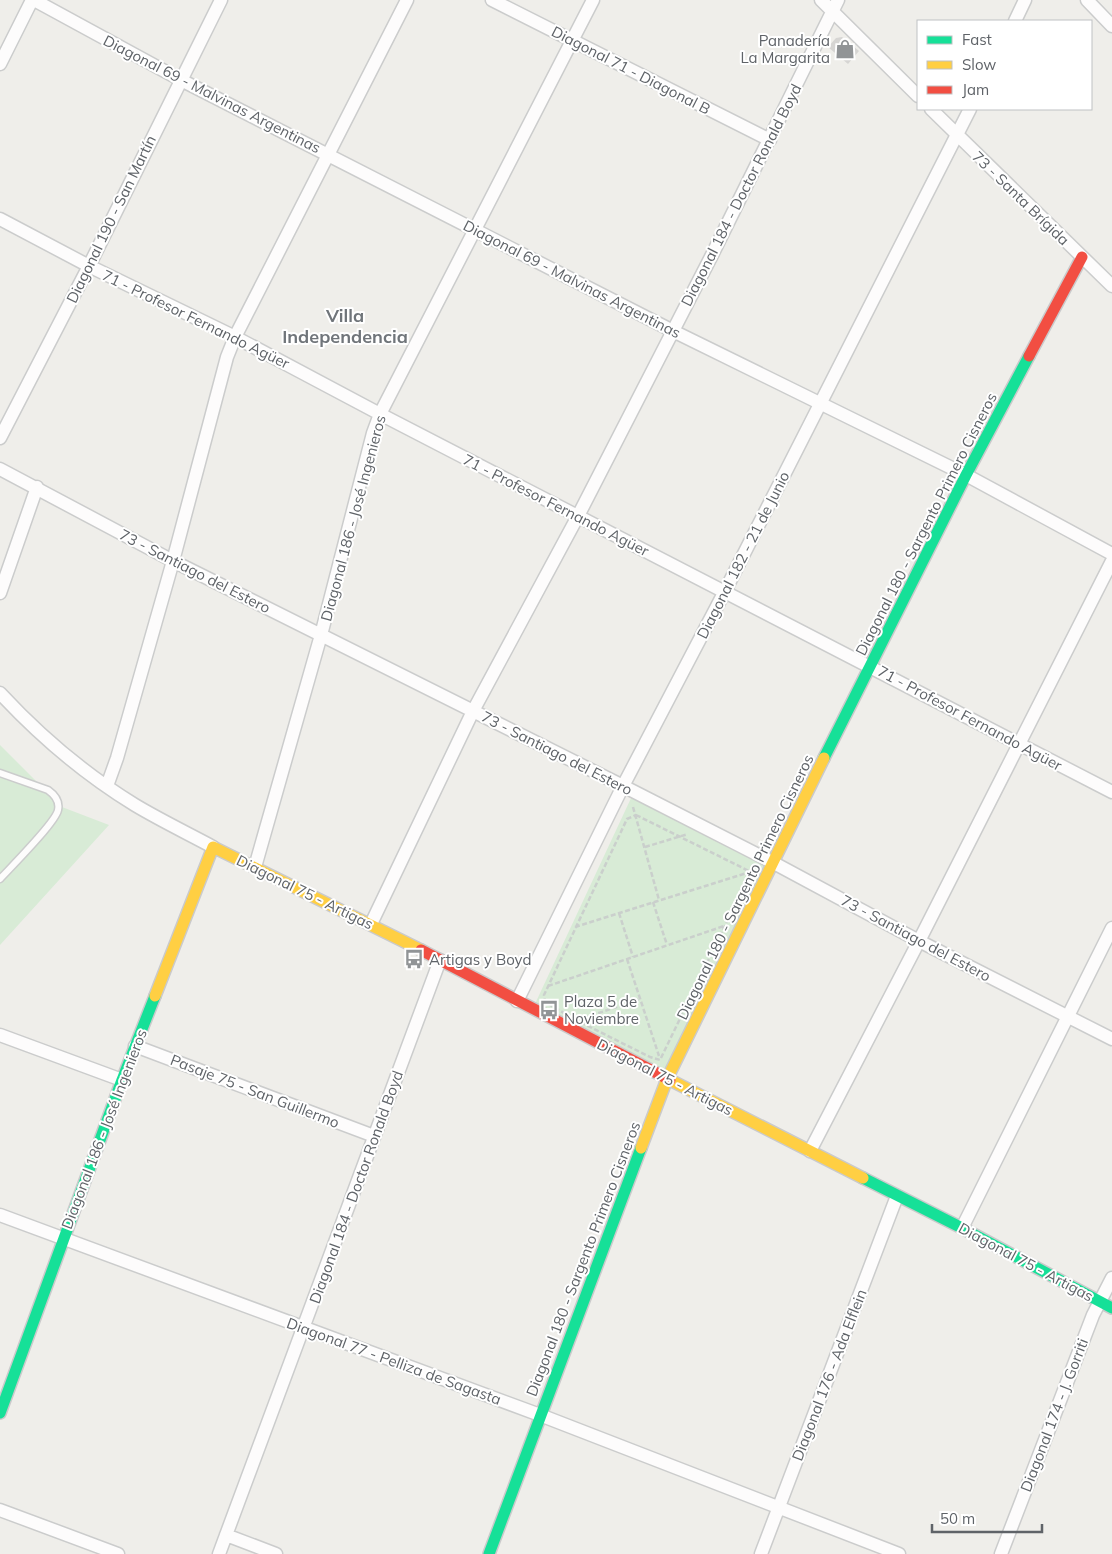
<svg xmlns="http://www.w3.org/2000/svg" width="1112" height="1554" font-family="Mulish,sans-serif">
	<rect width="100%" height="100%" fill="#efeeea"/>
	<path fill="#d8ebd6" d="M 0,745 L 62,807 L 109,825 L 0,945 Z
		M 632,796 L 765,864 L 664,1072 L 534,1006 Z"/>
	<path fill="#d6d5d3" d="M 842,37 L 859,51 L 848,64 L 828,47 L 836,38 Z"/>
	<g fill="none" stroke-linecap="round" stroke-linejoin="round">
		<defs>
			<path id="lane" d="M 0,773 L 48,790 C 55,795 60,801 58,810 C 56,822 11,867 0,879"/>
			<path id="street" d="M 34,0 L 181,80 L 673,331 L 966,475 L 1112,554
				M 492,0 L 770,140
				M 821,0 L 918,96
				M 1087,0 L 1112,26
				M 1015,21 L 1025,0
				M 0,64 L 32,0
				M 931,109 L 1112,286
				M 0,219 L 89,266 L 235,337 L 380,414 L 1112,792
				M 0,438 L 89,266 L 221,0
				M 0,469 L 173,561 L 623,786 L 772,862 L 919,941 L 1112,1039
				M 0,593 L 37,487
				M 0,693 C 39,735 86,775 135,805 C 160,820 187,833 213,847
				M 107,786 L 117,758 L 173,561 L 227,357 L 235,337 L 407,0
				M 255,867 L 321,635 L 373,433 L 380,414 L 593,0
				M 371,924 L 473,711 L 578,516 L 713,253 L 838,0
				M 517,1001 L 623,786 L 725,591 L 970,109
				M 0,1035 L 122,1080
				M 135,1046 L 374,1136
				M 810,1151 L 919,941 L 1112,561
				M 0,1215 L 540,1415 L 899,1554
				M 962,1228 L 1112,928
				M 0,1510 L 118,1554
				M 226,1535 L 276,1554
				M 219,1554 L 440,960
				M 761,1554 L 897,1196
				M 1001,1554 L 1093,1315 L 1112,1278"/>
			<path id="fast" d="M 824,758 L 966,475 L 1029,356
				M 863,1178 L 962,1228 L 1112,1308
				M 0,1413 L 122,1080 L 155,996
				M 489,1554 L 641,1148"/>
			<path id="slow" d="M 155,996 L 213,847 L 421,950
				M 670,1080 L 863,1178
				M 641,1148 L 667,1079 L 824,758"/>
			<path id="jam" d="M 1029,356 L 1082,257
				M 421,950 L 670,1080"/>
		</defs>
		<use href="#lane" stroke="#cbcccc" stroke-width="9"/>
		<use href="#street" stroke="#cbcccc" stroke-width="15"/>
		<use href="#fast" stroke="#cacacb" stroke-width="14"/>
		<use href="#slow" stroke="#cacacb" stroke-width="14"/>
		<use href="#jam" stroke="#cacacb" stroke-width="14"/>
		<path stroke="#cacfcc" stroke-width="2.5" stroke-dasharray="5 2.5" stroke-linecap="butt" d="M 633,807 L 659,900
			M 636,815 L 751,872 L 660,1060 L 650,1057 L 576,1020 L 545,1002 L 544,995 L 627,819 Z
			M 645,847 L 688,834
			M 653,902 L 667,945
			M 619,913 L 633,957
			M 575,927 L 750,872
			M 627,959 L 659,1056
			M 548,986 L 724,926
			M 584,1018 L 640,999"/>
		<use href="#lane" stroke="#fdfcfc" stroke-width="6"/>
		<use href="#street" stroke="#fdfcfc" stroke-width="12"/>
		<use href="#fast" stroke="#16e098" stroke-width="11"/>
		<use href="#slow" stroke="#ffcf43" stroke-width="11"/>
		<use href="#jam" stroke="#f24e42" stroke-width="11"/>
	</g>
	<defs>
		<symbol id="shop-bare" viewBox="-9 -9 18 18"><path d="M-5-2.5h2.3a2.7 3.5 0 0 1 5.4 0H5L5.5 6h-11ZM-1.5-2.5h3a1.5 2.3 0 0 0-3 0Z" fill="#919496" stroke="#fff" stroke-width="2.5" paint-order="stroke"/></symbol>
		<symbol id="bus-bare" viewBox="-9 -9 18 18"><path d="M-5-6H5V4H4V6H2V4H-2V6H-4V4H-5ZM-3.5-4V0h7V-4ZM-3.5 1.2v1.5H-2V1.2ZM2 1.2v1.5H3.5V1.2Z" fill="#919496" stroke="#fff" stroke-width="2.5" paint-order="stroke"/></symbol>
	</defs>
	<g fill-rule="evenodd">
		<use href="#shop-bare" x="831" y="35" width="28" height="28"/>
		<use href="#bus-bare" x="400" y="945" width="28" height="28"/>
		<use href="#bus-bare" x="535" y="996" width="28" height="28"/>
	</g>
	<g text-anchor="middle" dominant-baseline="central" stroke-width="4" stroke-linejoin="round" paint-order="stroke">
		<g font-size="15" fill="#5f6368" stroke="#fff" text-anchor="start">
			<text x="830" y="40" text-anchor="end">Panadería<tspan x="830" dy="17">La Margarita</tspan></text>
			<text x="429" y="959">Artigas y Boyd</text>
			<text x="564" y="1001">Plaza 5 de<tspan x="564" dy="17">Noviembre</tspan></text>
		</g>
		<g font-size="15" fill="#5f6368" stroke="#fff">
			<text transform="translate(631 70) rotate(27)">Diagonal 71 - Diagonal B</text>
			<text transform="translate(212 94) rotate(27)">Diagonal 69 - Malvinas Argentinas</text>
			<text transform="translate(741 195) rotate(-63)">Diagonal 184 - Doctor Ronald Boyd</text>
			<text transform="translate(1021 198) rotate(44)">73 - Santa Brígida</text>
			<text transform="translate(111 219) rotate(-64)">Diagonal 190 - San Martín</text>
			<text transform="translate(572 279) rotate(27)">Diagonal 69 - Malvinas Argentinas</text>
			<text transform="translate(196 319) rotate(26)">71 - Profesor Fernando Agüer</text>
			<text transform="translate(556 505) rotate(27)">71 - Profesor Fernando Agüer</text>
			<text transform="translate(353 518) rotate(-75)">Diagonal 186 - José Ingenieros</text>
			<text transform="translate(926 524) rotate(-63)">Diagonal 180 - Sargento Primero Cisneros</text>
			<text transform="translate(743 555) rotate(-63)">Diagonal 182 - 21 de Junio</text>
			<text transform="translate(195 571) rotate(27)">73 - Santiago del Estero</text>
			<text transform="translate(970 718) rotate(28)">71 - Profesor Fernando Agüer</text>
			<text transform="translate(557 753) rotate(27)">73 - Santiago del Estero</text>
			<text transform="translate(745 887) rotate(-64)">Diagonal 180 - Sargento Primero Cisneros</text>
			<text transform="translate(305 892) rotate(26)">Diagonal 75 - Artigas</text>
			<text transform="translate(916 938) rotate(28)">73 - Santiago del Estero</text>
			<text transform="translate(665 1077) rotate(27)">Diagonal 75 - Artigas</text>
			<text transform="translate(255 1091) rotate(21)">Pasaje 75 - San Guillermo</text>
			<text transform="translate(104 1129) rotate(-69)">Diagonal 186 - José Ingenieros</text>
			<text transform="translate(356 1187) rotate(-70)">Diagonal 184 - Doctor Ronald Boyd</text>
			<text transform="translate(583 1259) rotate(-69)">Diagonal 180 - Sargento Primero Cisneros</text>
			<text transform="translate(1026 1262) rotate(28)">Diagonal 75 - Artigas</text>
			<text transform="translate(394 1361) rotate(20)">Diagonal 77 - Pelliza de Sagasta</text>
			<text transform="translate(829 1375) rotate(-69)">Diagonal 176 - Ada Elflein</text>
			<text transform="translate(1054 1415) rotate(-69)">Diagonal 174 - J. Gorriti</text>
		</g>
		<g font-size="18" font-weight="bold" fill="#70757a" stroke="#fff">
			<text x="345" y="315">Villa<tspan x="345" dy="21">Independencia</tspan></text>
		</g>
	</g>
	<rect x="917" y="20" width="175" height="90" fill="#ffffff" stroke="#bfc1c3"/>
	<rect x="927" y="36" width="25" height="8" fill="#16e098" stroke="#bfc1c3"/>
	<text x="962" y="45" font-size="15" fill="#5f6368">Fast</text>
	<rect x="927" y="61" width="25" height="8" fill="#ffcf43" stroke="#bfc1c3"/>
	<text x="962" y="70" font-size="15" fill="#5f6368">Slow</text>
	<rect x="927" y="86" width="25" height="8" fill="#f24e42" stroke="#bfc1c3"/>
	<text x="962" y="95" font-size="15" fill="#5f6368">Jam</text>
	<path d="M932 1524v8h110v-8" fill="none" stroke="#5f6368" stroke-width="2.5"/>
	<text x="940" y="1524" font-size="15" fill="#5f6368" stroke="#ffffff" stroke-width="4" paint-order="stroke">50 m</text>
</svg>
